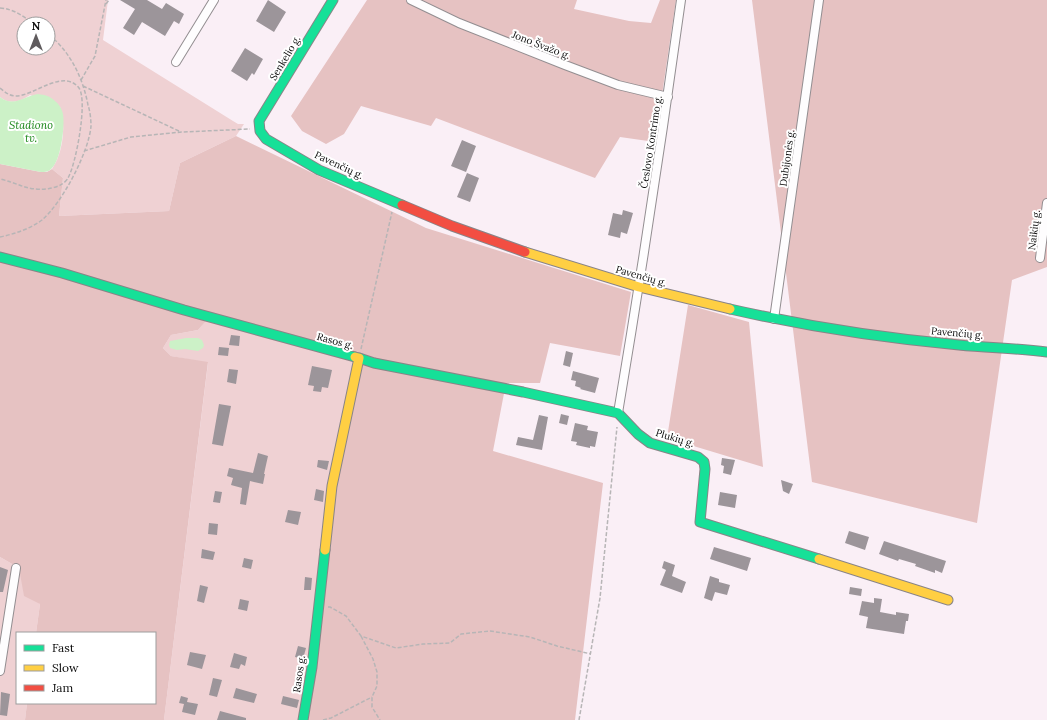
<svg xmlns="http://www.w3.org/2000/svg" width="1047" height="720" font-family="Lora,serif">
	<rect width="100%" height="100%" fill="#faeff6"/>
	<path fill="#efd1d3" fill-rule="evenodd" d="M 0,0 L 108,0 L 103,40 L 233,121 L 238,124 L 244,124 L 236,136 L 180,163 L 169,211 L 59,216 L 63,178 L 52,169 C 54,165 57,161 58,157 C 64,142 65,122 60,107 L 30,95 C 20,102 10,105 0,97 ZM 24,24 L 48,24 L 48,48 L 24,48 Z
		M 212,313 L 355,354 L 304,720 L 164,720 L 208,363 L 171,356 L 163,348 L 171,335 L 198,330 Z
		M 0,557 L 19,568 L 40,604 L 36,633 L 17,633 L 17,703 L 27,703 L 25,720 L 0,720 Z"/>
	<path fill="#e6c2c2" d="M 367,0 L 577,0 L 574,9 L 629,21 L 651,23 L 660,0 L 676,0 L 655,142 L 620,137 L 595,178 L 436,118 L 431,126 L 361,106 L 344,134 L 326,144 L 302,131 L 291,116 Z
		M 752,0 L 1047,0 L 1047,267 L 1012,280 L 977,523 L 812,482 Z
		M 236,136 L 426,228 L 631,292 L 620,356 L 550,343 L 540,383 L 506,383 L 493,451 L 603,483 L 575,720 L 304,720 L 355,354 L 212,314 L 198,330 L 171,335 L 163,348 L 171,356 L 208,362 L 164,720 L 25,720 L 27,703 L 155,703 L 155,633 L 36,633 L 40,604 L 24,596 L 19,568 L 0,557 L 0,164 L 41,172 L 47,172 L 52,169 L 63,178 L 59,216 L 169,211 L 180,163 Z
		M 688,305 L 749,322 L 763,467 L 667,438 Z"/>
	<path fill="#ccf1c7" d="M 38,94 C 45,95 50,96 55,101 C 59,104 62,109 63,114 C 65,126 61,159 52,168 C 49,172 45,172 41,172 L 0,164 L 0,97 C 14,108 24,96 38,94 Z
		M 186,338 L 198,338 L 202,340 L 204,345 L 203,348 L 198,351 L 185,349 L 177,350 L 170,348 L 169,345 L 170,341 Z"/>
	<path fill="#9c959a" d="M 120,0 L 147,0 L 162,9 L 166,3 L 184,14 L 179,24 L 174,21 L 165,36 L 142,22 L 134,35 L 123,28 L 135,9 Z
		M 268,0 L 286,12 L 274,32 L 256,21 Z
		M 245,48 L 263,59 L 254,75 L 252,73 L 247,81 L 231,71 Z
		M 462,140 L 476,146 L 466,172 L 451,166 Z
		M 467,173 L 479,178 L 470,202 L 457,197 Z
		M 623,210 L 633,213 L 627,234 L 621,232 L 620,238 L 608,235 L 613,213 L 622,215 Z
		M 231,335 L 240,336 L 239,346 L 229,345 Z
		M 219,347 L 229,348 L 228,356 L 218,355 Z
		M 566,351 L 573,353 L 570,367 L 563,365 Z
		M 312,366 L 332,370 L 328,388 L 322,387 L 321,392 L 313,391 L 314,386 L 308,385 Z
		M 229,369 L 238,370 L 236,384 L 227,382 Z
		M 573,371 L 599,378 L 595,393 L 580,389 L 581,388 L 575,386 L 576,381 L 571,380 Z
		M 219,404 L 231,406 L 223,446 L 212,444 Z
		M 561,414 L 569,416 L 567,425 L 559,423 Z
		M 539,415 L 548,417 L 542,450 L 516,445 L 518,437 L 533,440 Z
		M 575,423 L 588,426 L 587,430 L 598,432 L 595,447 L 590,446 L 590,448 L 576,445 L 577,442 L 571,441 Z
		M 258,453 L 268,456 L 264,474 L 265,474 L 263,484 L 250,481 L 246,505 L 240,504 L 242,488 L 231,485 L 233,478 L 227,476 L 229,468 L 253,473 Z
		M 722,458 L 735,460 L 731,475 L 723,473 L 724,466 L 721,465 Z
		M 318,460 L 329,461 L 327,470 L 317,467 Z
		M 781,480 L 793,484 L 789,494 L 783,491 Z
		M 316,489 L 324,491 L 323,502 L 314,500 Z
		M 215,491 L 222,492 L 220,503 L 213,502 Z
		M 720,492 L 737,495 L 735,508 L 718,505 Z
		M 288,510 L 301,512 L 298,525 L 285,522 Z
		M 209,523 L 218,524 L 217,535 L 208,534 Z
		M 849,531 L 869,537 L 865,550 L 845,543 Z
		M 884,541 L 946,561 L 942,573 L 935,570 L 935,573 L 915,566 L 916,564 L 899,559 L 898,561 L 879,554 Z
		M 714,547 L 751,558 L 747,571 L 710,559 Z
		M 202,549 L 215,552 L 213,560 L 201,558 Z
		M 244,558 L 253,560 L 251,569 L 242,567 Z
		M 664,561 L 675,565 L 672,576 L 686,582 L 682,593 L 660,585 L 666,570 L 662,568 Z
		M 0,567 L 8,570 L 3,592 L 0,592 Z
		M 710,576 L 719,579 L 719,582 L 730,585 L 727,595 L 715,592 L 712,601 L 704,598 Z
		M 305,577 L 312,578 L 311,590 L 304,590 Z
		M 200,585 L 208,587 L 204,603 L 197,601 Z
		M 850,587 L 862,589 L 861,596 L 849,594 Z
		M 874,598 L 882,599 L 880,612 L 896,615 L 896,612 L 909,614 L 908,621 L 906,621 L 904,634 L 866,628 L 868,617 L 859,615 L 862,601 L 874,603 Z
		M 240,599 L 249,601 L 247,611 L 238,609 Z
		M 298,646 L 306,648 L 303,659 L 295,657 Z
		M 190,652 L 206,655 L 202,669 L 187,665 Z
		M 234,653 L 247,657 L 245,666 L 241,664 L 239,669 L 230,667 Z
		M 213,678 L 222,680 L 217,697 L 209,695 Z
		M 236,688 L 257,694 L 254,703 L 233,698 Z
		M 1,692 L 10,694 L 7,716 L 0,715 Z
		M 181,696 L 188,698 L 187,702 L 198,704 L 195,715 L 182,712 L 184,704 L 179,703 Z
		M 283,696 L 299,700 L 297,708 L 281,704 Z
		M 220,711 L 246,718 L 246,720 L 217,720 Z"/>
	<g fill="none" stroke-linecap="round" stroke-linejoin="round">
		<defs>
			<path id="street" d="M 411,0 L 459,23 L 565,65 L 618,85 L 668,97
				M 176,62 L 214,0
				M 1040,258 L 1047,203
				M 774,319 L 819,0
				M 618,413 C 641,276 662,138 681,0
				M 0,671 L 16,568"/>
			<path id="fast" d="M 333,0 L 259,121 L 260,131 L 266,139 L 319,170 L 402,205
				M 0,257 L 62,273 L 184,310 L 355,357
				M 730,309 C 805,326 882,338 959,345 C 988,348 1018,348 1047,352
				M 359,358 L 374,363 L 523,392 L 618,413 L 638,434 L 650,443 L 698,457 L 704,462 L 705,469 L 700,522 L 819,559
				M 303,720 L 312,667 L 325,550"/>
			<path id="slow" d="M 525,252 L 639,287 L 730,309
				M 325,550 L 332,486 L 359,358 L 355,357
				M 819,559 L 948,600"/>
			<path id="jam" d="M 402,205 L 452,226 L 525,252"/>
		</defs>
		<use href="#street" stroke="#938e91" stroke-width="10"/>
		<use href="#fast" stroke="#898487" stroke-width="11"/>
		<use href="#slow" stroke="#898487" stroke-width="11"/>
		<use href="#jam" stroke="#898487" stroke-width="11"/>
		<path stroke="#b7b5b6" stroke-width="1.5" stroke-dasharray="4 2" stroke-linecap="butt" d="M 106,4 L 109,0
			M 0,8 C 14,9 23,16 34,24
			M 81,80 L 95,56 L 106,0
			M 83,86 L 181,132
			M 0,88 C 5,92 9,96 16,96 C 34,96 63,68 79,88 C 88,101 76,164 68,178 C 67,180 64,183 62,184 C 58,187 52,188 47,189 C 27,191 18,183 0,179
			M 84,151 L 131,137 L 182,132 L 250,129
			M 0,237 C 14,234 30,229 42,220 C 62,203 89,152 91,126 C 91,119 90,111 88,105 C 83,78 70,51 48,34
			M 361,349 L 392,212
			M 328,607 L 330,607 L 346,616 L 361,636 L 396,648 L 423,644 L 450,643 L 461,634 L 490,631 L 530,637 L 557,646 L 591,654
			M 361,636 L 373,659 L 377,672 L 377,686 L 372,697 L 372,707 L 380,720
			M 323,720 L 331,718 L 372,697
			M 579,720 L 600,598 L 617,427"/>
		<use href="#street" stroke="#fefdfe" stroke-width="8"/>
		<use href="#fast" stroke="#16e098" stroke-width="9"/>
		<use href="#slow" stroke="#ffcf43" stroke-width="9"/>
		<use href="#jam" stroke="#f24e42" stroke-width="9"/>
	</g>
	<g text-anchor="middle" dominant-baseline="central" stroke-width="4" stroke-linejoin="round" paint-order="stroke">
		<g font-size="10" fill="#0b0b0b" stroke="#fff">
			<text transform="translate(541 45) rotate(21)">Jono Švažo g.</text>
			<text transform="translate(285 58) rotate(-59)">Senkelio g.</text>
			<text transform="translate(651 142) rotate(-81)">Česlovo Kontrimo g.</text>
			<text transform="translate(787 158) rotate(-82)">Dubijonės g.</text>
			<text transform="translate(339 165) rotate(25)">Pavenčių g.</text>
			<text transform="translate(1034 230) rotate(-83)">Naikių g.</text>
			<text transform="translate(641 276) rotate(16)">Pavenčių g.</text>
			<text transform="translate(957 333) rotate(5)">Pavenčių g.</text>
			<text transform="translate(335 341) rotate(15)">Rasos g.</text>
			<text transform="translate(675 438) rotate(17)">Plukių g.</text>
			<text transform="translate(299 674) rotate(-82)">Rasos g.</text>
		</g>
		<g font-size="11" font-style="italic" fill="#1e881c" stroke="#fff">
			<text x="31" y="125">Stadiono<tspan x="31" dy="13">tv.</tspan></text>
		</g>
	</g>
	<rect x="16" y="632" width="140" height="72" fill="#ffffff" stroke="#9d9d9d"/>
	<rect x="24" y="645" width="20" height="6" fill="#16e098" stroke="#9d9d9d"/>
	<text x="52" y="652" font-size="12" fill="#0b0b0b">Fast</text>
	<rect x="24" y="665" width="20" height="6" fill="#ffcf43" stroke="#9d9d9d"/>
	<text x="52" y="672" font-size="12" fill="#0b0b0b">Slow</text>
	<rect x="24" y="685" width="20" height="6" fill="#f24e42" stroke="#9d9d9d"/>
	<text x="52" y="692" font-size="12" fill="#0b0b0b">Jam</text>
	<g transform="translate(36 36)"><circle r="19" fill="#ffffff" stroke="#9d9d9d"/>
	<path d="M0-3L7 15L0 10L-7 15Z" fill="#5f5b5d"/>
	<text y="-6" font-size="11" font-weight="bold" text-anchor="middle" fill="#0b0b0b">N</text>
	</g>
</svg>
